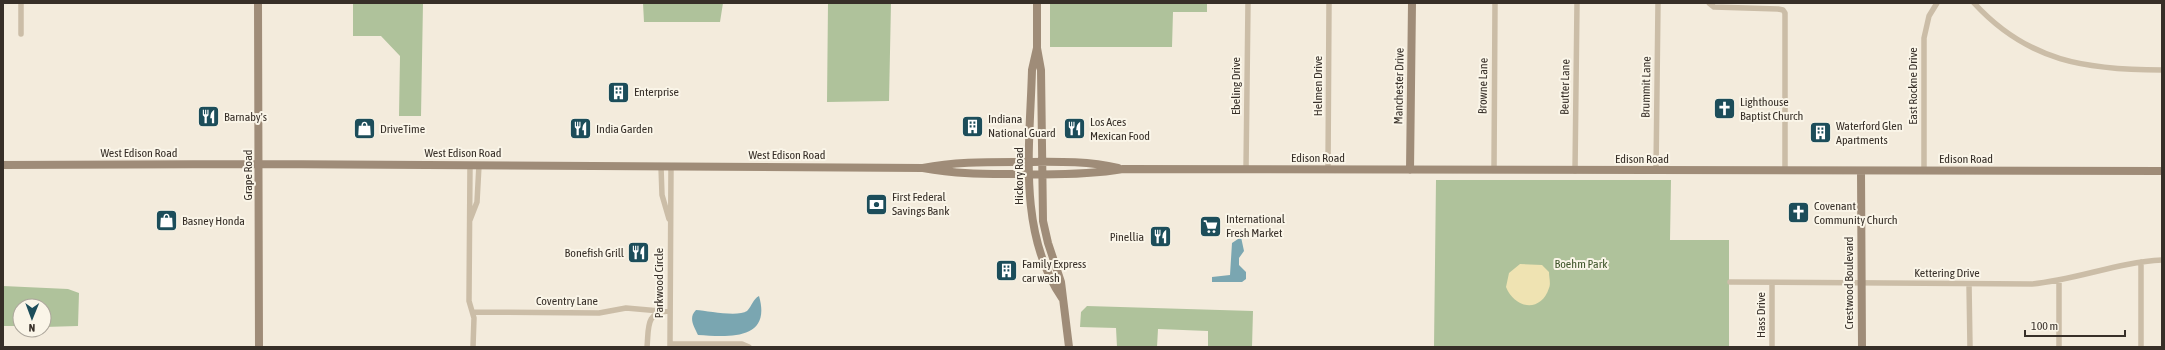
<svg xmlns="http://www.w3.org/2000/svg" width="2165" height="350" font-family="'Asap Condensed',sans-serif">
	<rect width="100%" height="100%" fill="#f3ebdc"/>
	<path fill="#afc29b" d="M 353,3 L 423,3 L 421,116 L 399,116 L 400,56 L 381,36 L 353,36 Z
		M 643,3 L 723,3 L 720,22 L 644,22 Z
		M 828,3 L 891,3 L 889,101 L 827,102 Z
		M 1050,3 L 1207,3 L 1207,12 L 1173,12 L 1172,47 L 1050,47 Z
		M 1436,180 L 1671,180 L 1670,240 L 1729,240 L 1729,347 L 1434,347 Z
		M 3,286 L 68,289 L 79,293 L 78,326 L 44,327 L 44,306 L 20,306 L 20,326 L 3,326 Z
		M 1087,306 L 1253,311 L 1252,347 L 1208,347 L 1208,331 L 1158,329 L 1157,347 L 1117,347 L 1116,328 L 1080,327 L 1081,312 Z"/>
	<path fill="#efe3b2" d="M 1520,264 L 1542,265 L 1549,272 C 1549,277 1551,284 1549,288 C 1541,313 1515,309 1506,287 L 1509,273 Z"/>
	<path fill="#7aa6b1" d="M 1241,237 L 1244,251 L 1239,258 L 1239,265 L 1246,272 L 1246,279 L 1242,282 L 1212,282 L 1212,277 L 1230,275 L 1232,243 Z
		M 759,296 C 772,341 728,337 698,335 C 694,326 688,318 696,310 C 708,311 738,317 747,311 C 752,306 753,299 759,296 Z"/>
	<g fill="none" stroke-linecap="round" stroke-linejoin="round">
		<path stroke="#cbbda7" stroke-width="5.5" d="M 1709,3 L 1714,7 L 1778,9 L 1783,10 L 1785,13 L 1785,171
			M 1974,3 C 2028,62 2087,70 2162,70
			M 21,34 L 21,3
			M 470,165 L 469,301 L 474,318 L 473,347
			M 661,167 L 662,195 L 669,219
			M 1246,169 L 1248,3
			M 1328,170 L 1329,3
			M 1494,170 L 1495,3
			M 1575,171 L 1577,3
			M 1656,171 L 1658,3
			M 1924,171 L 1924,38 L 1929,16 L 1937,3
			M 470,220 L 477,202 L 479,165
			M 2059,280 L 2059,347
			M 1730,282 L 2032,284 C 2076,280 2118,262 2162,260
			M 1772,283 L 1772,347
			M 1969,284 L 1970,347
			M 473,312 L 599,313 L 626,308 L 660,311
			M 670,344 L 671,167
			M 647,347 C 649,327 645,312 670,311
			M 670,347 L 670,344 L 742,344 L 749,347
			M 2141,347 L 2141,262"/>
		<path stroke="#9f8c78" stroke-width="8" d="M 258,3 L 259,347
			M 1037,3 L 1037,48 L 1032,70 C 1030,145 1017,232 1062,298
			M 1037,48 L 1041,70 L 1043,221 L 1048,243 L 1061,282 L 1069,347
			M 3,165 L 260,164 L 923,168 C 953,162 983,162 1014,162 C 1049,162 1084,160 1118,168
			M 923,168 C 954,174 984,174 1015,174 C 1051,175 1087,175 1123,169 L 2162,171
			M 1410,170 L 1412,3
			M 1861,171 L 1862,347"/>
	</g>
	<defs>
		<symbol id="building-square" viewBox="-11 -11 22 22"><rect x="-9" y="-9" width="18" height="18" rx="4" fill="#1c4d5a" stroke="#faf5e8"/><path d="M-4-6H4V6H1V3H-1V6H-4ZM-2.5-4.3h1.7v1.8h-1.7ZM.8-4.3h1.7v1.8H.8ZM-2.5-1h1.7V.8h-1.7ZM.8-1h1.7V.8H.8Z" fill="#fff"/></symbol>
		<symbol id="church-square" viewBox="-11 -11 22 22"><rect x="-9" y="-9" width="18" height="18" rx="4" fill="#1c4d5a" stroke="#faf5e8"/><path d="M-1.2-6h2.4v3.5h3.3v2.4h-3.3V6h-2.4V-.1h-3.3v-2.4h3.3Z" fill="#fff"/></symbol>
		<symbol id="restaurant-square" viewBox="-11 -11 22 22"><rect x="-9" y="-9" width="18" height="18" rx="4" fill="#1c4d5a" stroke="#faf5e8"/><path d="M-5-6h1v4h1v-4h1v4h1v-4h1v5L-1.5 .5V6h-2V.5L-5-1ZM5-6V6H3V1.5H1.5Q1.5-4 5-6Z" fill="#fff"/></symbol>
		<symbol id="shop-square" viewBox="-11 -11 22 22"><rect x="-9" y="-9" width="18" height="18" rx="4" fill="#1c4d5a" stroke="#faf5e8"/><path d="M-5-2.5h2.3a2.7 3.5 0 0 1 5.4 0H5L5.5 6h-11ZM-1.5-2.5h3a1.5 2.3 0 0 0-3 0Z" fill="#fff"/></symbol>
		<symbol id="bank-square" viewBox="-11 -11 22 22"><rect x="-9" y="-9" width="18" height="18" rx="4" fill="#1c4d5a" stroke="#faf5e8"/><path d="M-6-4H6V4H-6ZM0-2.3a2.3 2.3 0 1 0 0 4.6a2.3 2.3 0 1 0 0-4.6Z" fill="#fff"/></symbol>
		<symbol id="supermarket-square" viewBox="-11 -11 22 22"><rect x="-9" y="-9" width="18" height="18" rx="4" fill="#1c4d5a" stroke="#faf5e8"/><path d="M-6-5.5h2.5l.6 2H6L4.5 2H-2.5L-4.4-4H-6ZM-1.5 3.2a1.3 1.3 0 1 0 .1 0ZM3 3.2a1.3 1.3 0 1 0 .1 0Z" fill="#fff"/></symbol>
	</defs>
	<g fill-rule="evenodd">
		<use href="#building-square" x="606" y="80" width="25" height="25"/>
		<use href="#church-square" x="1712" y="96" width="25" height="25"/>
		<use href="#restaurant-square" x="196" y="104" width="25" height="25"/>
		<use href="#building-square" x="960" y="114" width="25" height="25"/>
		<use href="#shop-square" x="352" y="116" width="25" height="25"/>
		<use href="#restaurant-square" x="568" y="116" width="25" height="25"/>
		<use href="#restaurant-square" x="1062" y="116" width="25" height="25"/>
		<use href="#building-square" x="1808" y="120" width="25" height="25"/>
		<use href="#bank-square" x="864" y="192" width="25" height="25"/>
		<use href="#church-square" x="1786" y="200" width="25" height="25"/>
		<use href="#shop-square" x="154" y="208" width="25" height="25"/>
		<use href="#supermarket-square" x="1198" y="214" width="25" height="25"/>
		<use href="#restaurant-square" x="1148" y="224" width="25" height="25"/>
		<use href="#restaurant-square" x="626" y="240" width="25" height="25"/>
		<use href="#building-square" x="994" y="258" width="25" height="25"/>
	</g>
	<g text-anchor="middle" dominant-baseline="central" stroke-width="4" stroke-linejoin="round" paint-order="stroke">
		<g font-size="12" fill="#372f28" stroke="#faf5e8">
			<text transform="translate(1236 86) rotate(-90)">Ebeling Drive</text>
			<text transform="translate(1318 86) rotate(-90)">Helmen Drive</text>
			<text transform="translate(1399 86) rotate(-89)">Manchester Drive</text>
			<text transform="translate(1483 86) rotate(-89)">Browne Lane</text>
			<text transform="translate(1913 86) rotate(-90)">East Rockne Drive</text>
			<text transform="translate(1565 87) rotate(-89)">Beutter Lane</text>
			<text transform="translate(1646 87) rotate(-89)">Brummit Lane</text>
			<text x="139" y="153">West Edison Road</text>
			<text x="463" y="153">West Edison Road</text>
			<text x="787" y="155">West Edison Road</text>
			<text x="1318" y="158">Edison Road</text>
			<text x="1642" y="159">Edison Road</text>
			<text x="1966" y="159">Edison Road</text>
			<text transform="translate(248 175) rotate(-90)">Grape Road</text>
			<text transform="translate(1019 176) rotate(-90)">Hickory Road</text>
			<text x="1947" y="273">Kettering Drive</text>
			<text transform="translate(659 283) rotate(-90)">Parkwood Circle</text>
			<text transform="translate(1849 283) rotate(-90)">Crestwood Boulevard</text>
			<text x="567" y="301">Coventry Lane</text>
			<text transform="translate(1761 315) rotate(-90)">Hass Drive</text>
		</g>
		<g font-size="12" fill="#372f28" stroke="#faf5e8" text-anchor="start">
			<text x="634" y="92">Enterprise</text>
			<text x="1740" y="102">Lighthouse<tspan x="1740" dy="14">Baptist Church</tspan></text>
			<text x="224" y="117">Barnaby's</text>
			<text x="988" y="119">Indiana<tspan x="988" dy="14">National Guard</tspan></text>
			<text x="1090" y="122">Los Aces<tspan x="1090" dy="14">Mexican Food</tspan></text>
			<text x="1836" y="126">Waterford Glen<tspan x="1836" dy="14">Apartments</tspan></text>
			<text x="380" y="129">DriveTime</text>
			<text x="596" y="129">India Garden</text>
			<text x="892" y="197">First Federal<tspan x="892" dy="14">Savings Bank</tspan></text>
			<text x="1814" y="206">Covenant<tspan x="1814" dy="14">Community Church</tspan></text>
			<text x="1226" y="219">International<tspan x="1226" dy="14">Fresh Market</tspan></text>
			<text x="182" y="221">Basney Honda</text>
			<text x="1144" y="237" text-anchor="end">Pinellia</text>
			<text x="624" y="253" text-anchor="end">Bonefish Grill</text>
			<text x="1022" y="264">Family Express<tspan x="1022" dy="14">car wash</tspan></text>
		</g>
		<g font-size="12" fill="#40562b" stroke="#faf5e8">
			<text x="1581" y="264">Boehm Park</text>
		</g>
	</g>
	<rect width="2165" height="350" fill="none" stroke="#372f28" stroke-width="8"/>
	<g transform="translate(32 318) rotate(181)"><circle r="19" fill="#faf5e8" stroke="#aca69b"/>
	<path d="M0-3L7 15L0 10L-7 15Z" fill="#1c4d5a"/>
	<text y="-6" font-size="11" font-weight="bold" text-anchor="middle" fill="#372f28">N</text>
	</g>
	<path d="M2025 330v6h100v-6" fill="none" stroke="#372f28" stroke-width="2"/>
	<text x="2031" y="330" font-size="12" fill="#372f28" stroke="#faf5e8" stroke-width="3" paint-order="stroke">100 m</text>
</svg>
